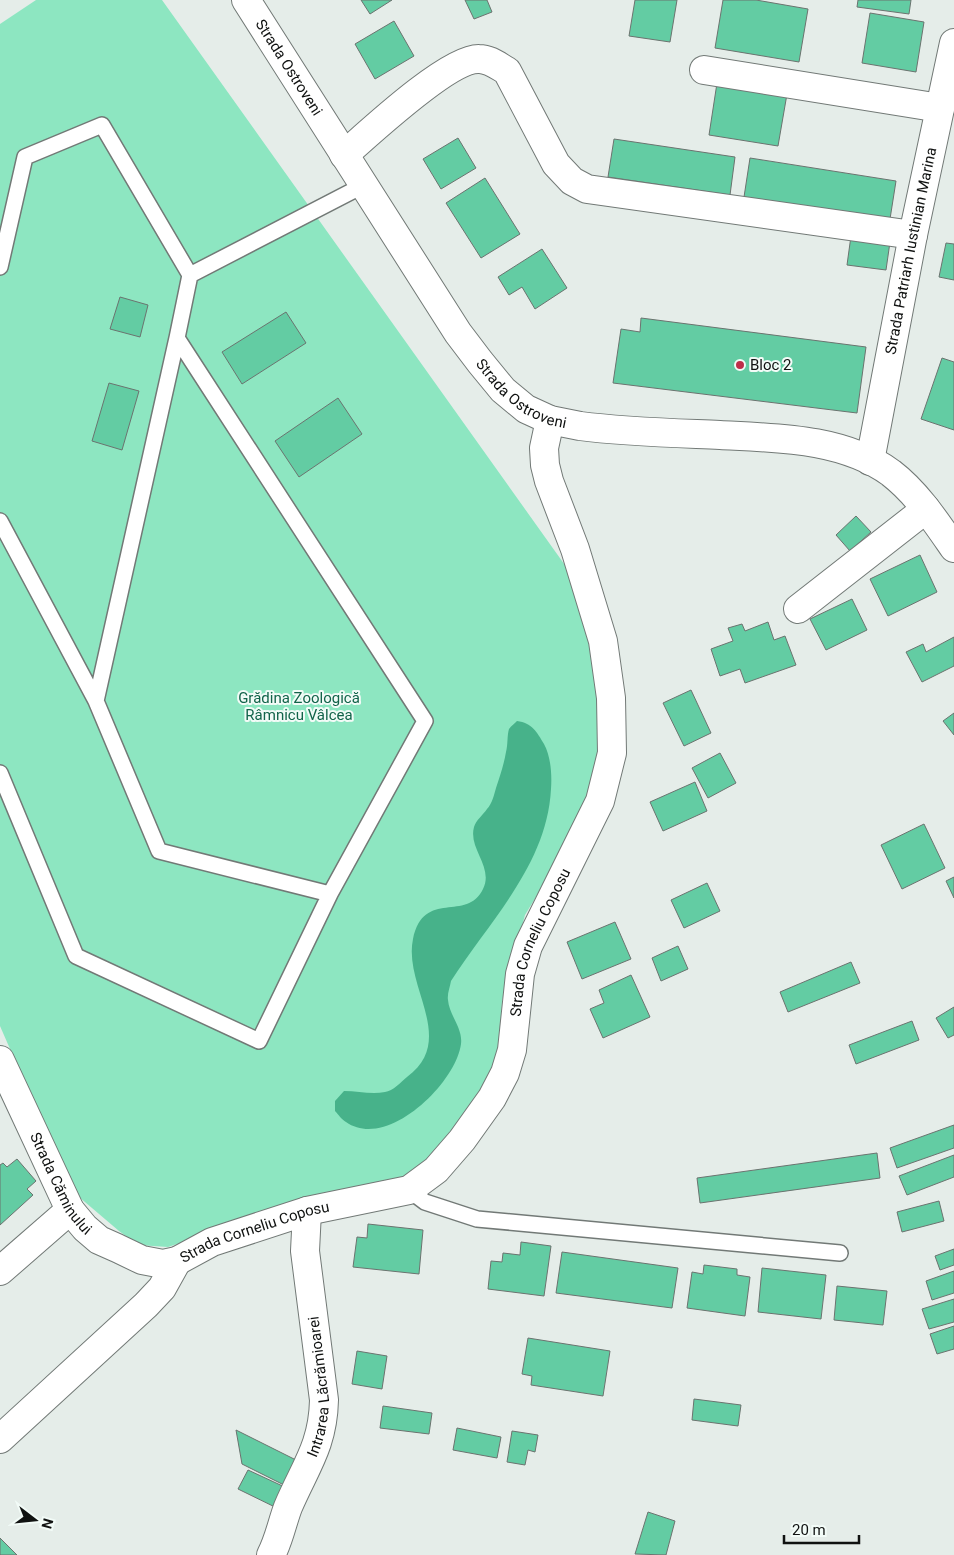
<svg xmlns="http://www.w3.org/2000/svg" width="954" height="1555" font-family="Roboto,sans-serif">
	<rect width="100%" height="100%" fill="#e5ede9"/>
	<path fill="#8de6c1" d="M 36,0 L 162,0 L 567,568 L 596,656 L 599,768 L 554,867 L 525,915 L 502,1001 L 499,1066 L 423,1172 L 249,1220 L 168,1247 L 138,1245 L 119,1231 L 72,1191 L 0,1026 L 0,24 Z"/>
	<path fill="#47b28a" d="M 517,721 C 532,723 537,732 544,744 C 551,757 552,775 551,789 C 547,865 490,920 451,981 C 450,987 447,994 448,1000 C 449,1015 463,1028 461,1044 C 456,1083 387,1151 346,1122 C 342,1120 338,1114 335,1111 L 335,1101 L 344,1091 C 358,1091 372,1095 385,1092 C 393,1091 401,1082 407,1077 C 458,1039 403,987 413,939 C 424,888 467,923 483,889 C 494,867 468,849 474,827 C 476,820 483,815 487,809 C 492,804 494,795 496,788 C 500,776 504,764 506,752 C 508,745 507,735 509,729 C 511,726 515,723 517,721 Z"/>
	<path fill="#63cca3" stroke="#6b736f" d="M 361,0 L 392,0 L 370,14 Z
		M 465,0 L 487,0 L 492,12 L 474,19 Z
		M 635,0 L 677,0 L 670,42 L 629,36 Z
		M 723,0 L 756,0 L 808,9 L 799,62 L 715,48 Z
		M 858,0 L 911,0 L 909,14 L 857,7 Z
		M 870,13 L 924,22 L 916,72 L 862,63 Z
		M 394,21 L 414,56 L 375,79 L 355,44 Z
		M 717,83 L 787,94 L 778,146 L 709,135 Z
		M 458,138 L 476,168 L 441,189 L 423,159 Z
		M 614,139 L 735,157 L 730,195 L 608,177 Z
		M 750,158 L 896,181 L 890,219 L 744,197 Z
		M 485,178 L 520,234 L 481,258 L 446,203 Z
		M 851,236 L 890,242 L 886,270 L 847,265 Z
		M 946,243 L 954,244 L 954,280 L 939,277 Z
		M 542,249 L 567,288 L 535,309 L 522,287 L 509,295 L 498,277 Z
		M 120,297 L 148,305 L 140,337 L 110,329 Z
		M 286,312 L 306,343 L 242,384 L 222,352 Z
		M 641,318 L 866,347 L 857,413 L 613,383 L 621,329 L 640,332 Z
		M 942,358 L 954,362 L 954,430 L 921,419 Z
		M 109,383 L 139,391 L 122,450 L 92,441 Z
		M 338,398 L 362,434 L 299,477 L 275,441 Z
		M 856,516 L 871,532 L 850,551 L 836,535 Z
		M 920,555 L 937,592 L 888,616 L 870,579 Z
		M 852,599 L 867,630 L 826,650 L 810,619 Z
		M 768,622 L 774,640 L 785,636 L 796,665 L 745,683 L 740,669 L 720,676 L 711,649 L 733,641 L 728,628 L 742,624 L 745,631 Z
		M 954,637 L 954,666 L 922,682 L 906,652 L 923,644 L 926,652 Z
		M 691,690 L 711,733 L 684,746 L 663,703 Z
		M 954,713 L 954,735 L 943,721 Z
		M 720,753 L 736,783 L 708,798 L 692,768 Z
		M 695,782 L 707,811 L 663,831 L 650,802 Z
		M 924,824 L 945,868 L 902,889 L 881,845 Z
		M 954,877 L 954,898 L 946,881 Z
		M 707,883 L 720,911 L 684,928 L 671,900 Z
		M 615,922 L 631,959 L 582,979 L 567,942 Z
		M 678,946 L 688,969 L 661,981 L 652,958 Z
		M 851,962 L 860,983 L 788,1012 L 780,992 Z
		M 631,975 L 650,1017 L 603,1038 L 590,1009 L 604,1003 L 599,990 Z
		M 954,1007 L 954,1035 L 948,1038 L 936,1018 Z
		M 912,1021 L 919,1040 L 856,1064 L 849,1045 Z
		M 954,1125 L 954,1148 L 897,1168 L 890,1148 Z
		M 877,1153 L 880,1178 L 700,1203 L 697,1178 Z
		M 954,1155 L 954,1177 L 907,1195 L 899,1176 Z
		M 17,1159 L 36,1181 L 27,1189 L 33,1195 L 0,1225 L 0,1165 L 3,1163 L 7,1167 Z
		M 939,1201 L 944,1221 L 902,1232 L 897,1212 Z
		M 368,1224 L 423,1230 L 419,1274 L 353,1267 L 357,1237 L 367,1238 Z
		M 521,1242 L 551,1246 L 544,1296 L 488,1289 L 491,1261 L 502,1262 L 503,1253 L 520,1255 Z
		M 954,1249 L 954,1265 L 940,1270 L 935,1256 Z
		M 562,1252 L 678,1268 L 672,1308 L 556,1293 Z
		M 704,1265 L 737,1269 L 737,1275 L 750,1277 L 745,1316 L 687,1308 L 692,1272 L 703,1274 Z
		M 762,1268 L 826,1275 L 821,1319 L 758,1312 Z
		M 954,1271 L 954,1293 L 932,1300 L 926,1281 Z
		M 837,1286 L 887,1291 L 883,1325 L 834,1320 Z
		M 954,1299 L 954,1322 L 929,1329 L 922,1309 Z
		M 954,1326 L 954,1349 L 937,1354 L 930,1334 Z
		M 528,1338 L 610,1351 L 603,1396 L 531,1385 L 532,1376 L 522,1374 Z
		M 357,1351 L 387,1356 L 382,1389 L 352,1384 Z
		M 694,1399 L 741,1405 L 738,1426 L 692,1420 Z
		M 383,1406 L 432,1413 L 429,1434 L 380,1428 Z
		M 457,1428 L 501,1437 L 497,1458 L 453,1450 Z
		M 236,1430 L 302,1463 L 290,1488 L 242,1464 Z
		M 512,1431 L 538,1435 L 535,1452 L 528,1450 L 525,1465 L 507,1462 Z
		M 248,1470 L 289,1489 L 279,1509 L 238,1489 Z
		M 648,1512 L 675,1521 L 666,1555 L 635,1554 Z
		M 0,1538 L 17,1555 L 0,1555 Z"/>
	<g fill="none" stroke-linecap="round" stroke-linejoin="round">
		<defs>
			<path id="lane" d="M 0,267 L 25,157 L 102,125 L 190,275
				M 177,338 L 96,701 L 159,851 L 330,894
				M 0,521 L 96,701
				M 0,773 L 76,956 L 259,1041 L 330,894 L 425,721 L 177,338 L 190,275 L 364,185
				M 409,1190 L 425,1202 L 477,1219 L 840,1253"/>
			<g id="street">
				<path d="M 704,70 L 940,108"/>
				<path d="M 344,155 C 369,133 449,58 479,59 C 490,59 498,66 507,71 L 556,164 L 572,181 L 587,189 L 913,235"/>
				<path d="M 798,609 L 926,509"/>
				<path id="s1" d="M 0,1060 L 70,1210 L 85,1228 L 99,1240 L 117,1248 L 142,1260 L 163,1264 L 177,1261 L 212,1242 L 307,1211 L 409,1190 L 436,1170 L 462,1140 L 492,1098 L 505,1073 L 512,1050 L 520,974 L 528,946 L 600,801 L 612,753 L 611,698 L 603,641 L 575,549 L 549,481 L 545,465 L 544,448 L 550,420"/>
				<path d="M 0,1271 L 70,1210"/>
				<path d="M 0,1439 L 146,1305 L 162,1288 L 177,1261"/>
				<path id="s2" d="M 271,1555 C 279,1540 282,1523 288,1507 C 305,1467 323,1446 324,1400 L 305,1251 L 307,1211"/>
			</g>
			<g id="secondary">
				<path id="s3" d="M 246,0 L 458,333 L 480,362 L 503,390 L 526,409 L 550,420 L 580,426 C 626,432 673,433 720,435 C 777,438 843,438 891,473 C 917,493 936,522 954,548"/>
				<path id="s4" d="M 870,461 L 913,235 L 954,43"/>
			</g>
		</defs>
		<use href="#lane" stroke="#727976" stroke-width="18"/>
		<use href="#street" stroke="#727976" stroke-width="30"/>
		<use href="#secondary" stroke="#727976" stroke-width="30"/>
		<use href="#lane" stroke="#fff" stroke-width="15"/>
		<use href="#street" stroke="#fff" stroke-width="28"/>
		<use href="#secondary" stroke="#fff" stroke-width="28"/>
	</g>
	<circle fill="#be2e49" stroke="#f2fbf7" stroke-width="2" cx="740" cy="365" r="5"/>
	<g text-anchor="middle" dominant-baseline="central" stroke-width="4" stroke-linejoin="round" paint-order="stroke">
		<g font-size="15" fill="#101211" stroke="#f2fbf7">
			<text stroke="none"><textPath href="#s3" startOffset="80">Strada Ostroveni</textPath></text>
			<text stroke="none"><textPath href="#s4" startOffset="214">Strada Patriarh Iustinian Marina</textPath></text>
			<text stroke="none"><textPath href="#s3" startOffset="485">Strada Ostroveni</textPath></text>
			<text stroke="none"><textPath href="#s1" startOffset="824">Strada Corneliu Coposu</textPath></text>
			<text stroke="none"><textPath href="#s1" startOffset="138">Strada Căminului</textPath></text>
			<text stroke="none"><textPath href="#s1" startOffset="374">Strada Corneliu Coposu</textPath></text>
			<text stroke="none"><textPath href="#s2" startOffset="178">Intrarea Lăcrămioarei</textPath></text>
		</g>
		<g font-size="15" fill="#101211" stroke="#f2fbf7" text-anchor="start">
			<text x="750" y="365">Bloc 2</text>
		</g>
		<g font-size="15" fill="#12644a" stroke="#f2fbf7">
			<text x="299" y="698">Grădina Zoologică<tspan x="299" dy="17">Râmnicu Vâlcea</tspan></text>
		</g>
	</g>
	<g transform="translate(35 1520) rotate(106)" stroke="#f2fbf7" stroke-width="4" paint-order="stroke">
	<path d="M0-4L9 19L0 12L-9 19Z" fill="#101211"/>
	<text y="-8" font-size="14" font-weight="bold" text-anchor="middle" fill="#101211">N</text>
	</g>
	<path d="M784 1535v8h75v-8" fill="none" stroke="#101211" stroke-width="2.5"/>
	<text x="792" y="1535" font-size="15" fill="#101211" stroke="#f2fbf7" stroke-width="4" paint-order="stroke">20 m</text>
</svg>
